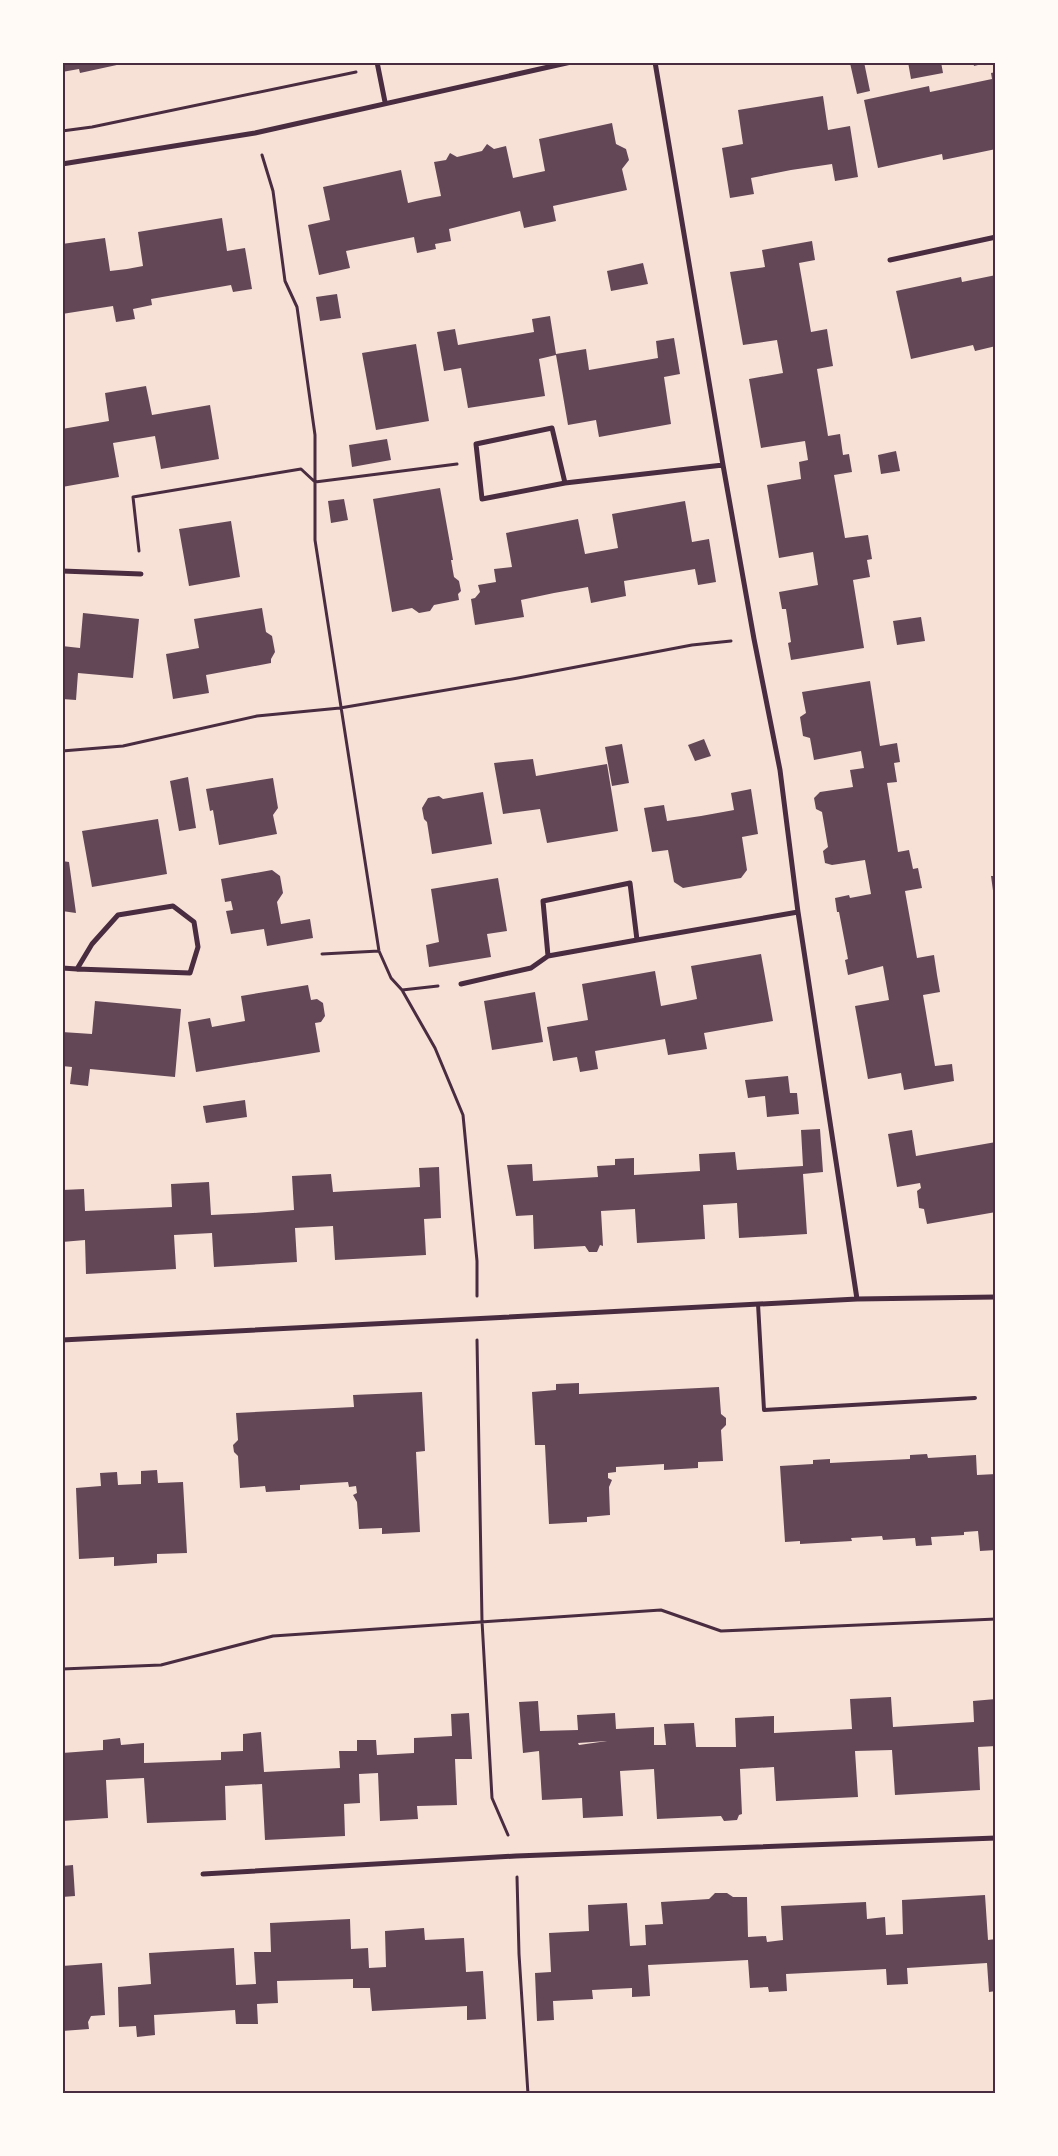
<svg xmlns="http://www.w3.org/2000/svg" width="1058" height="2156" font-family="'Alegreya Sans',sans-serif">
	<rect width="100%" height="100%" fill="#f7e1d7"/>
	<path fill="#644757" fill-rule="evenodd" d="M 62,62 L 126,62 L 126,63 L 80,73 L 79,69 L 62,72 Z
		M 864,62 L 870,91 L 857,94 L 850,63 Z
		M 908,62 L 941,62 L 943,73 L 911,79 Z
		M 973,62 L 986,62 L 986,63 L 974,66 Z
		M 996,72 L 996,149 L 943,160 L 942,154 L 878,168 L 864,100 L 929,86 L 930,92 L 992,79 L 991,73 Z
		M 823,96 L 828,130 L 850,126 L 858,177 L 835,181 L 832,164 L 791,170 L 751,178 L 754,194 L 730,198 L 722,148 L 743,144 L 738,110 Z
		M 612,123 L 616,144 L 626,149 L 629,160 L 622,169 L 627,190 L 553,206 L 556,221 L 524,228 L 520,211 L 449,229 L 451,241 L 435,244 L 436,249 L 417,253 L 414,237 L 346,251 L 350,268 L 319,275 L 308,225 L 330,220 L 323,187 L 401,170 L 408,203 L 425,199 L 441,196 L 434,162 L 446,160 L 450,153 L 457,157 L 482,151 L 487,144 L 494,149 L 506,146 L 513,178 L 545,171 L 539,139 Z
		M 222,218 L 227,251 L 245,248 L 252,289 L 233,292 L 231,285 L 151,299 L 152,305 L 133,309 L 135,319 L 116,322 L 113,306 L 62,314 L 62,244 L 105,238 L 110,271 L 127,269 L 143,266 L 138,232 Z
		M 812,241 L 815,260 L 799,263 L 811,332 L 827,329 L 830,348 L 833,366 L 817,369 L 828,436 L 840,434 L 843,455 L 849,454 L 852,472 L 834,475 L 845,538 L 868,535 L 872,559 L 867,560 L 870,577 L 853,580 L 864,648 L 791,660 L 788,643 L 791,642 L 786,609 L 782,609 L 779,592 L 818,585 L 813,552 L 779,558 L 767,485 L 801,479 L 799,462 L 808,460 L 805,441 L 761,448 L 749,379 L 783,373 L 777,340 L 743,345 L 730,272 L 765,267 L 762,250 Z
		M 643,263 L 648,284 L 611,291 L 607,271 Z
		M 996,275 L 996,346 L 975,351 L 973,345 L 911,359 L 896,291 L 961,277 L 962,282 Z
		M 337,294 L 341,318 L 320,321 L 316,297 Z
		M 550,316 L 556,354 L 586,349 L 589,370 L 658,358 L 656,341 L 674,338 L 680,374 L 664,377 L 671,424 L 599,437 L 596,420 L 568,425 L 556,355 L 539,359 L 545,396 L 468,408 L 461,368 L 444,371 L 437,332 L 455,329 L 458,345 L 534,332 L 532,319 Z
		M 416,344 L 429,421 L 376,430 L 362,353 Z
		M 146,386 L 152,415 L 210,405 L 219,459 L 161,469 L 155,436 L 113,443 L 119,477 L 62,487 L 62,429 L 109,421 L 105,393 Z
		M 387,439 L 391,460 L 352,467 L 349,445 Z
		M 896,451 L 900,471 L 881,474 L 878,455 Z
		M 440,488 L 453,560 L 451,560 L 454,577 L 459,581 L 461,591 L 458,594 L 459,600 L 434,605 L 430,611 L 419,613 L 412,608 L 392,612 L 373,499 Z
		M 344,499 L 348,520 L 331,523 L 328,501 Z
		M 685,501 L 692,542 L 709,539 L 716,582 L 698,585 L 695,569 L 624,581 L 626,596 L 591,603 L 588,587 L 554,593 L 521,600 L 524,617 L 475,625 L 471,599 L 475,598 L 480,592 L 478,585 L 496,582 L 494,569 L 512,567 L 506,533 L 578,519 L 585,554 L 618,548 L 612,514 Z
		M 231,521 L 240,577 L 189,586 L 179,529 Z
		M 262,608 L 266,632 L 272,636 L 275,652 L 271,659 L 271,663 L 206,675 L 209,693 L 173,699 L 166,654 L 199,648 L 194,619 Z
		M 83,613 L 139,619 L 133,678 L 78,673 L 76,700 L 62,699 L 62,646 L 80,648 Z
		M 921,617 L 925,641 L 897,645 L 893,621 Z
		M 870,681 L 880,746 L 897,743 L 900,762 L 894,763 L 897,782 L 887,783 L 898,852 L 909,850 L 913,869 L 918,868 L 922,888 L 905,891 L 917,958 L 934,955 L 937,975 L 940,992 L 923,995 L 935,1066 L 952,1064 L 954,1081 L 904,1090 L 901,1073 L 868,1079 L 855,1006 L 889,1000 L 883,966 L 848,975 L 845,960 L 848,959 L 839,912 L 837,912 L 835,898 L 849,895 L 850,898 L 871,894 L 865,860 L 832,865 L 825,863 L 823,851 L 828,847 L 822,812 L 816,809 L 814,798 L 820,792 L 853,787 L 850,770 L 864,768 L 861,751 L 814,760 L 810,738 L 803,736 L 800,717 L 806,713 L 802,692 Z
		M 704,739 L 711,756 L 695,761 L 688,745 Z
		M 622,744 L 629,783 L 612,786 L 605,747 Z
		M 533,759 L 536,776 L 607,764 L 618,831 L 547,843 L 540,809 L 503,814 L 494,763 Z
		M 188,777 L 196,828 L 179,831 L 170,781 Z
		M 273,778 L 278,808 L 273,815 L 277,834 L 219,845 L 213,810 L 210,811 L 206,789 Z
		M 751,789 L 758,834 L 742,837 L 747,870 L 741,878 L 683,888 L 674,882 L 668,850 L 652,852 L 644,808 L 664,805 L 667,821 L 701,816 L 734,810 L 731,793 Z
		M 483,792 L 492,844 L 432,854 L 427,822 L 424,819 L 422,808 L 428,798 L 439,796 L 443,799 Z
		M 158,819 L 167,874 L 92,887 L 82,831 Z
		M 62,861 L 69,862 L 76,913 L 62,911 Z
		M 272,870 L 280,876 L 283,893 L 277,902 L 281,924 L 310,919 L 313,938 L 267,946 L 264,929 L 231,934 L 226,911 L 233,910 L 231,901 L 225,902 L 221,879 Z
		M 991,876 L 996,876 L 996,897 L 994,898 Z
		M 498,878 L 507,931 L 487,934 L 491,957 L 429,967 L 426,945 L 439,942 L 431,889 Z
		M 761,954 L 773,1021 L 704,1033 L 707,1049 L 668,1055 L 665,1039 L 595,1051 L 598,1069 L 580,1072 L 577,1057 L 553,1061 L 547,1027 L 588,1020 L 582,984 L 655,971 L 661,1006 L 677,1003 L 697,999 L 691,966 Z
		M 308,985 L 311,1000 L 317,999 L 323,1003 L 325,1016 L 321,1022 L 315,1023 L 320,1052 L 196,1072 L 188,1022 L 210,1018 L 212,1027 L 245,1021 L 241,996 Z
		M 535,992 L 543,1042 L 492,1050 L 484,1001 Z
		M 95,1001 L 181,1009 L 175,1077 L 90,1069 L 88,1086 L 70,1084 L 72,1067 L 62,1066 L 62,1032 L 92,1034 Z
		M 788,1076 L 790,1093 L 797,1093 L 799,1114 L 767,1117 L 765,1096 L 748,1098 L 745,1080 Z
		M 245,1100 L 247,1117 L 206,1123 L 203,1106 Z
		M 820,1129 L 823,1172 L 803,1174 L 807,1234 L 739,1238 L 737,1203 L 703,1205 L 705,1239 L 637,1243 L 635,1209 L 601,1211 L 603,1246 L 600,1245 L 597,1252 L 589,1252 L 585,1246 L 534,1249 L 533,1215 L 516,1216 L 507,1165 L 532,1164 L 533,1181 L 598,1177 L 597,1166 L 615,1165 L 615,1159 L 634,1158 L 634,1175 L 700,1171 L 699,1154 L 735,1152 L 737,1170 L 803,1166 L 801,1130 Z
		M 912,1130 L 916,1156 L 996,1142 L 996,1212 L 927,1224 L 924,1209 L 919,1208 L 917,1191 L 921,1188 L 920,1183 L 897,1187 L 888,1134 Z
		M 439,1167 L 441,1218 L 424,1219 L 426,1255 L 335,1260 L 333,1226 L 295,1228 L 297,1262 L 214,1267 L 212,1233 L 174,1235 L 176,1269 L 86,1274 L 85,1240 L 62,1242 L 62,1190 L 84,1189 L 85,1211 L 172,1207 L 171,1184 L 209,1182 L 211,1215 L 253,1213 L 294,1210 L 292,1176 L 331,1174 L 333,1192 L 420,1187 L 419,1168 Z
		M 579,1383 L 579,1394 L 719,1387 L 721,1414 L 726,1418 L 726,1425 L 721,1430 L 723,1461 L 698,1462 L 698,1468 L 664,1470 L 664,1464 L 616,1467 L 616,1472 L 608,1473 L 608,1478 L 612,1480 L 609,1487 L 610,1515 L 587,1517 L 587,1522 L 549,1524 L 545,1445 L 535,1445 L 532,1392 L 556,1390 L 556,1384 Z
		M 422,1392 L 425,1451 L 416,1452 L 420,1532 L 382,1534 L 382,1528 L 359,1529 L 357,1502 L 353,1495 L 357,1493 L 356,1486 L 349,1487 L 348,1482 L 300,1485 L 300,1490 L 266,1492 L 265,1486 L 240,1488 L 238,1456 L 234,1452 L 233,1445 L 238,1440 L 236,1413 L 354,1407 L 353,1395 Z
		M 927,1454 L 928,1458 L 976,1455 L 977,1475 L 996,1474 L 996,1550 L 980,1551 L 978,1531 L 964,1532 L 964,1535 L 931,1537 L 932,1545 L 916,1546 L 915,1538 L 883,1540 L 882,1536 L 851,1538 L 852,1541 L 800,1544 L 800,1541 L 785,1542 L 780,1466 L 813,1464 L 813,1460 L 830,1459 L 830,1463 L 910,1459 L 910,1455 Z
		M 157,1470 L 158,1483 L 183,1482 L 187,1553 L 157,1554 L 157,1563 L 114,1566 L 114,1557 L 79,1559 L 76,1488 L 101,1486 L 100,1473 L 117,1472 L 118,1485 L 141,1484 L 141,1471 Z
		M 891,1697 L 893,1727 L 974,1722 L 973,1701 L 996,1699 L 996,1746 L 978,1747 L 980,1790 L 895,1795 L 892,1750 L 855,1751 L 858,1797 L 776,1801 L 774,1767 L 740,1769 L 742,1814 L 739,1815 L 737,1820 L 724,1821 L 721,1816 L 657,1819 L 654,1769 L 620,1771 L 623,1816 L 583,1818 L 582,1798 L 542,1800 L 539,1751 L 523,1753 L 519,1702 L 538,1701 L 540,1731 L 578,1730 L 577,1715 L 615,1713 L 616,1729 L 654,1727 L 654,1745 L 666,1745 L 664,1724 L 694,1723 L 696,1747 L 736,1747 L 735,1718 L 774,1716 L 774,1733 L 852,1729 L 850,1699 ZM 607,1741 L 579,1745 L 578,1743 Z
		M 469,1713 L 472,1759 L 455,1759 L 457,1805 L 417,1806 L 418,1819 L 380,1821 L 378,1773 L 359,1774 L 360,1803 L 344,1804 L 345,1836 L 265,1840 L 262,1784 L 225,1786 L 226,1820 L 147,1823 L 144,1778 L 106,1780 L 108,1818 L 62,1821 L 62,1753 L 103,1750 L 103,1740 L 120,1738 L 121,1745 L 144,1743 L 144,1763 L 221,1760 L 221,1752 L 243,1751 L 243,1734 L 261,1732 L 264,1772 L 340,1768 L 339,1751 L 357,1751 L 357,1740 L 376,1740 L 377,1755 L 414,1753 L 414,1738 L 452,1736 L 451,1714 Z
		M 73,1865 L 75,1896 L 62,1897 L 62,1866 Z
		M 715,1893 L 727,1893 L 733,1897 L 747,1897 L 748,1937 L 766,1936 L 767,1942 L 783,1940 L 781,1906 L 866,1902 L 867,1919 L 885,1917 L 886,1935 L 903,1934 L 902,1900 L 985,1895 L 988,1940 L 996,1939 L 996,1991 L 989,1992 L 987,1963 L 907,1968 L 908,1984 L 887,1985 L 886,1969 L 786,1974 L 787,1991 L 769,1992 L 768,1987 L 750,1988 L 748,1960 L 648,1965 L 650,1996 L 632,1997 L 632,1988 L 592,1990 L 593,1999 L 553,2001 L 554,2020 L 537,2021 L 535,1973 L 551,1972 L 549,1933 L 589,1931 L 588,1905 L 627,1903 L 630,1946 L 646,1945 L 645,1925 L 663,1924 L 661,1902 L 709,1899 Z
		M 350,1919 L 351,1949 L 368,1948 L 369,1968 L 386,1967 L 385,1931 L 424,1928 L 425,1940 L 464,1938 L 466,1972 L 483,1971 L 486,2019 L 467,2020 L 467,2006 L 372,2011 L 370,1988 L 353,1988 L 353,1979 L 277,1981 L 278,2003 L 257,2004 L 258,2024 L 236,2024 L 235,2010 L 154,2015 L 155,2035 L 137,2037 L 136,2026 L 119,2027 L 118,1987 L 151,1984 L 149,1953 L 234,1948 L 236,1985 L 256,1984 L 254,1952 L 271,1952 L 270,1923 Z
		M 102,1963 L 105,2015 L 91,2016 L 88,2022 L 89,2029 L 62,2031 L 62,1966 Z"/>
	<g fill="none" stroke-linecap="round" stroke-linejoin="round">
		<path stroke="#4a2c40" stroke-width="3" d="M 62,131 L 92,127 L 356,72
			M 457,464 L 315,482 L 315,540 L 379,951 L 391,978 L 402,990 L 435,1048 L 463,1115 L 477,1261 L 477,1296
			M 139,551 L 133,497 L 301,469 L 315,482 L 315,435 L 297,307 L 285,281 L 273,191 L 262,155
			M 62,751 L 123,746 L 257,716 L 340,708 L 518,678 L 692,645 L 731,641
			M 322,954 L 379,951
			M 402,990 L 438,986
			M 477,1340 L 482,1621 L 492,1798 L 508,1835
			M 62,1669 L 161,1665 L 273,1636 L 661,1610 L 721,1631 L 996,1619
			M 517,1877 L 519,1954 L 528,2094"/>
		<path stroke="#4a2c40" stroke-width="4" d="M 758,1304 L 764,1410 L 975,1398"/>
		<path stroke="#4a2c40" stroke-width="5" d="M 377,62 L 385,102
			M 62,164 L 255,133 L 571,62
			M 890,260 L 996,237
			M 723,465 L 754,639 L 780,770 L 798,912
			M 565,483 L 552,428 L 476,444 L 482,499 L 565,483 L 723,465 L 655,62
			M 62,571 L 141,574
			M 637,940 L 798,912 L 857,1299
			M 62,968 L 77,969 L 190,973 L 198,947 L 194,922 L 173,906 L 118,915 L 92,944 L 77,969
			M 461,984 L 531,968 L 548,956 L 637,940 L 630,883 L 543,901 L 548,956
			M 62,1340 L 857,1299 L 996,1297
			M 203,1874 L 516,1856 L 996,1838"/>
	</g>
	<rect width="1058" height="2156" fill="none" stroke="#fffaf5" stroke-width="128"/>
	<rect x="64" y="64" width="930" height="2028" fill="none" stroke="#4a2c40" stroke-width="2"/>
</svg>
